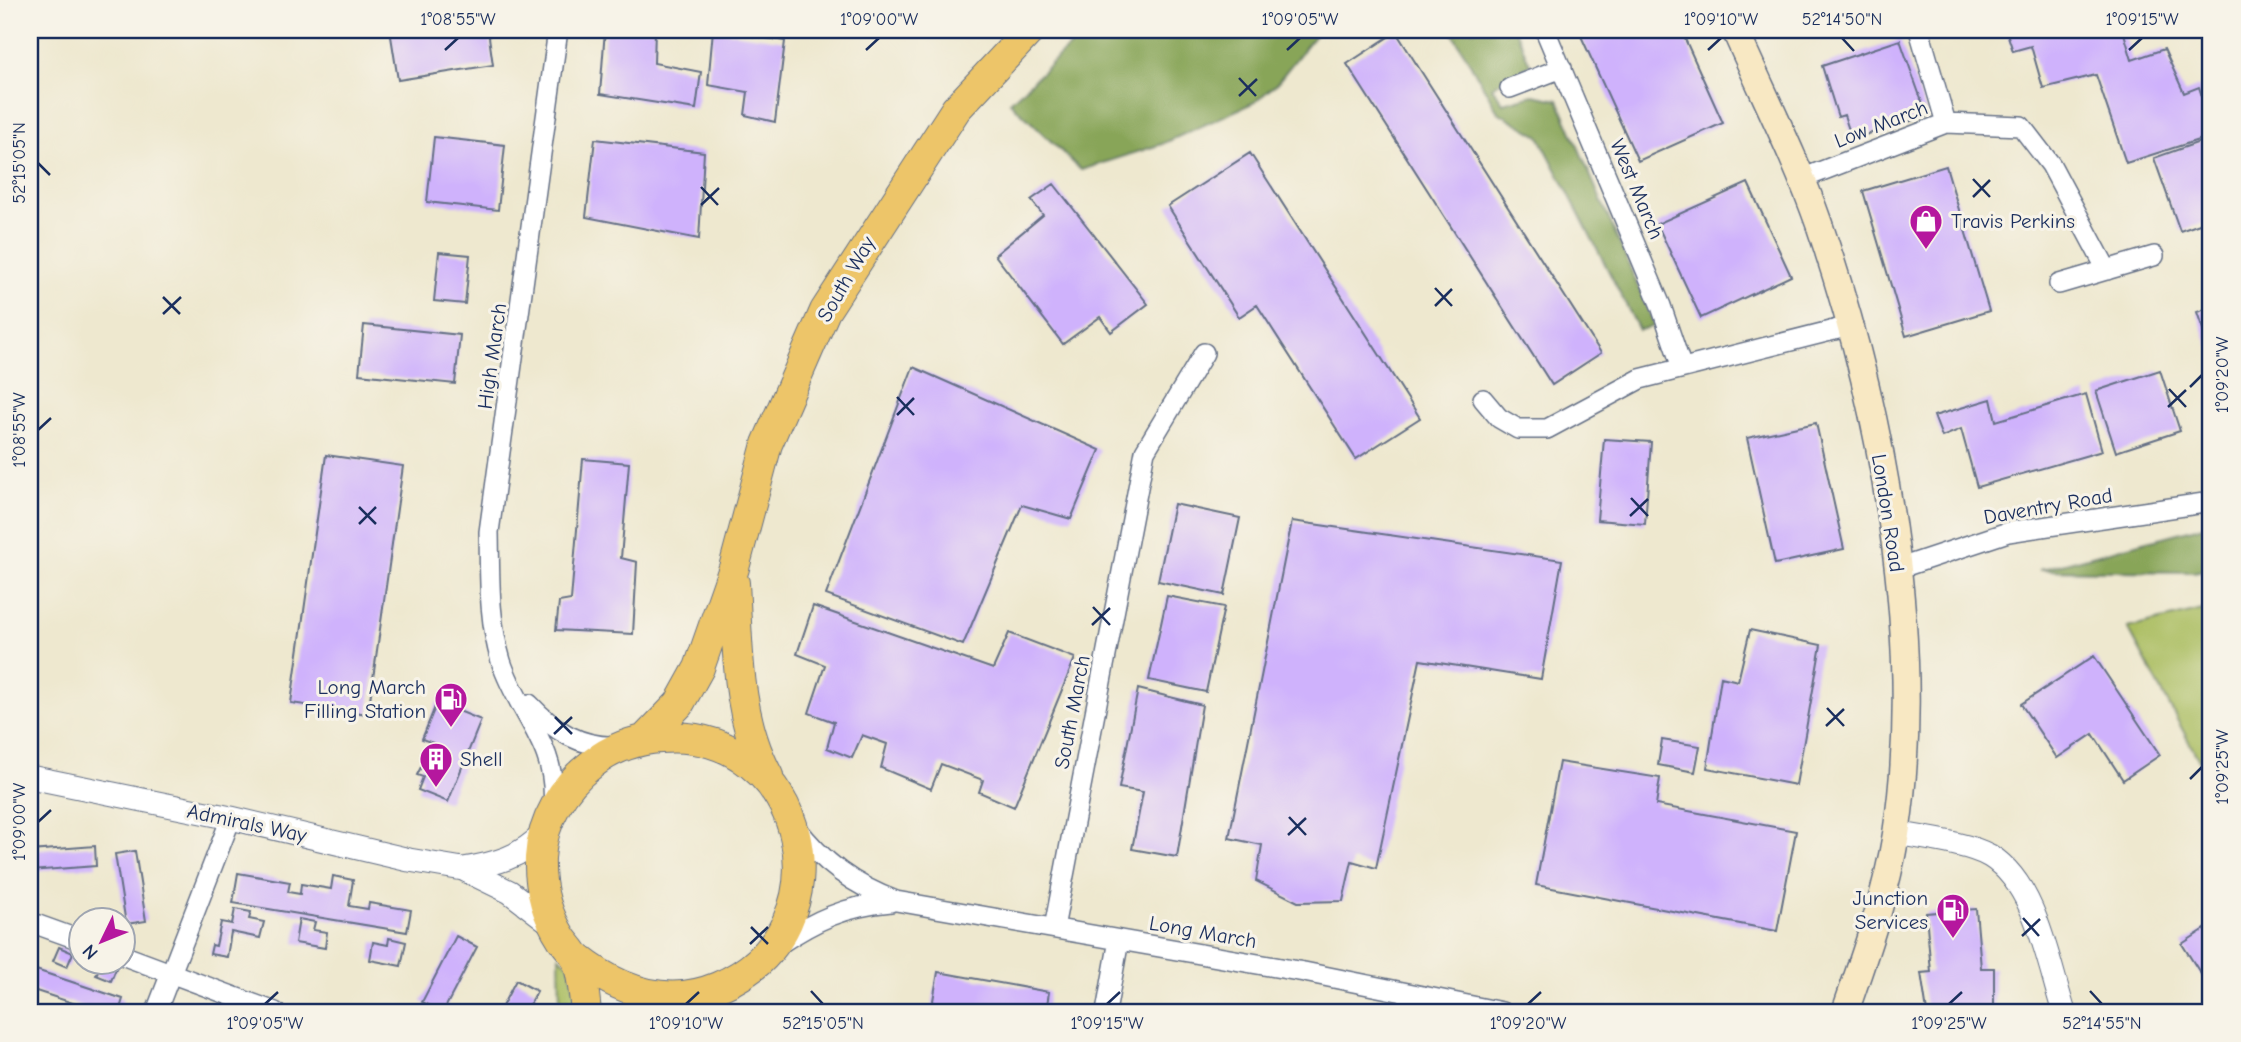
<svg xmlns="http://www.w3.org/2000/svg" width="2241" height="1042" font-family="'Comic Neue',sans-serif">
	<rect width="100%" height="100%" fill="#f7f3e8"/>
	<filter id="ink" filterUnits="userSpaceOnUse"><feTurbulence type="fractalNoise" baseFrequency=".0143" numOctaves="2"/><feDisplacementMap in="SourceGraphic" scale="14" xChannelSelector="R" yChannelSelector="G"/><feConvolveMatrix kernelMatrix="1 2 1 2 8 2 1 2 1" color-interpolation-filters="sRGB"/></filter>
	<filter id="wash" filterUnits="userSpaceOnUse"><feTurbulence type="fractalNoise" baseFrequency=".00686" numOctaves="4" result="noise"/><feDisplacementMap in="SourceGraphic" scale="28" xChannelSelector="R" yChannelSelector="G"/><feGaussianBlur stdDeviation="1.57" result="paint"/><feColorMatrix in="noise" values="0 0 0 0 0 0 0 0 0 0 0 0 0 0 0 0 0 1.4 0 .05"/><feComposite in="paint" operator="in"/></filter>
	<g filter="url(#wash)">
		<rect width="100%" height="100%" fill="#eee8cf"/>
		<path fill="#abbe62" stroke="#637660" stroke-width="2" d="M 2211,608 L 2211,783 L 2128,628 Z
			M 559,956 L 569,964 L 579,1012 L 556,1012 L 560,1004 Z"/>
		<path fill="#88a558" stroke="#526a5b" stroke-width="2" d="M 1087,30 L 1319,30 L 1276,84 L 1255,102 L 1162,144 L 1081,170 L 1010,102 Z
			M 1451,30 L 1515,30 L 1530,64 L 1492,87 L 1503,103 L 1533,95 L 1558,100 L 1655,326 L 1639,330 L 1539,136 L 1498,112 Z
			M 2211,524 L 2211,569 L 2193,572 L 2039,570 Z"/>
		<g id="blocks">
			<path fill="#cfb2fc" d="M 390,30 L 488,30 L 493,65 L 398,80 Z
				M 605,30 L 655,30 L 654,63 L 701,72 L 696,109 L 600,94 Z
				M 713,30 L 785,41 L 775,122 L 745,115 L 748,92 L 708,85 Z
				M 1596,30 L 1681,30 L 1723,123 L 1638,161 L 1581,36 Z
				M 2006,30 L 2123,30 L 2132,60 L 2164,49 L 2184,93 L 2199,87 L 2211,125 L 2211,136 L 2126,163 L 2096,75 L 2043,88 L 2031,46 L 2013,51 Z
				M 1396,32 L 1601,353 L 1552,385 L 1347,64 Z
				M 1900,40 L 1927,116 L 1852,139 L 1844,115 L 1838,117 L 1822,66 Z
				M 434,137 L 505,145 L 498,210 L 427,202 Z
				M 2211,138 L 2211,220 L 2180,231 L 2154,158 Z
				M 595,139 L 704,152 L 699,239 L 586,217 Z
				M 1250,153 L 1420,418 L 1356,459 L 1257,305 L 1239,317 L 1168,206 Z
				M 1946,166 L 1989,311 L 1906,336 L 1863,191 Z
				M 1748,183 L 1791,276 L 1701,318 L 1657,224 Z
				M 1054,184 L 1148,304 L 1111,332 L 1100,317 L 1063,344 L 995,255 L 1043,215 L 1031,200 Z
				M 439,252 L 470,255 L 465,304 L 434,301 Z
				M 2211,307 L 2211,352 L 2197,312 Z
				M 364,325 L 460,335 L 455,384 L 359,374 Z
				M 913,367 L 1100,450 L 1071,519 L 1022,505 L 963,645 L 826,595 Z
				M 2160,370 L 2180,431 L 2116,452 L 2096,391 Z
				M 2086,394 L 2102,451 L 1977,487 L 1961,429 L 1942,437 L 1934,416 L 1991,399 L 1996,421 Z
				M 1816,423 L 1844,549 L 1775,564 L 1747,438 Z
				M 1604,439 L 1651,442 L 1645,524 L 1597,520 Z
				M 326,455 L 403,466 L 368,714 L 291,703 Z
				M 583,459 L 629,463 L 621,558 L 637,562 L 633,634 L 556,630 L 559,602 L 571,600 Z
				M 1174,504 L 1240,518 L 1224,595 L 1158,581 Z
				M 1292,521 L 1562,560 L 1541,679 L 1420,660 L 1376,868 L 1352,861 L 1343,901 L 1298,902 L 1256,881 L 1262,845 L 1229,838 Z
				M 1167,596 L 1224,607 L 1206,692 L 1149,680 Z
				M 813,606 L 993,669 L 1009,633 L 1075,658 L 1014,807 L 979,792 L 983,780 L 941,764 L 931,789 L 881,768 L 887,744 L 862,735 L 852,758 L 827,748 L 834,722 L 809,713 L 825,665 L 797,654 Z
				M 1750,630 L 1821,645 L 1796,785 L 1707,768 L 1721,677 L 1738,681 Z
				M 2094,656 L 2160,755 L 2123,780 L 2093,734 L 2057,758 L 2021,704 Z
				M 1138,689 L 1202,705 L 1177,857 L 1132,849 L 1143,792 L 1119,788 Z
				M 437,702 L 481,720 L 448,802 L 418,790 L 423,777 L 417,775 L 433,743 L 422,739 Z
				M 1662,740 L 1700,746 L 1695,772 L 1658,765 Z
				M 1559,762 L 1660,778 L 1656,805 L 1796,831 L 1777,931 L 1536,885 Z
				M 95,846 L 96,866 L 30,871 L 30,851 Z
				M 135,851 L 146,921 L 126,924 L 115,854 Z
				M 238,873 L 290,882 L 288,892 L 300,894 L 301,884 L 331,889 L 333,876 L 353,880 L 349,906 L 368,909 L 369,903 L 411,910 L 407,932 L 233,903 Z
				M 235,909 L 251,912 L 249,919 L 264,922 L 260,938 L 231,932 L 227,957 L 210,954 L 212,945 L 216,946 L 221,922 L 232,924 Z
				M 1976,909 L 1981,968 L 1994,968 L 1994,1012 L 1927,1012 L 1921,973 L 1931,972 L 1926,913 Z
				M 299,919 L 315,922 L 313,930 L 327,932 L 325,948 L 295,943 Z
				M 2211,925 L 2211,990 L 2182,944 Z
				M 456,936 L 477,947 L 443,1012 L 422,1002 Z
				M 389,938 L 406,942 L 401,966 L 370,960 L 373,942 L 388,945 Z
				M 59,947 L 73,953 L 67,967 L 53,961 Z
				M 102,962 L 117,966 L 111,981 L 96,975 Z
				M 30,968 L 123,999 L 119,1012 L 100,1012 L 30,989 Z
				M 938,972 L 1049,992 L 1046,1012 L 931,1012 Z
				M 516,980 L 537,991 L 526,1012 L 499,1012 Z
				M 205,1004 L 220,1010 L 219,1012 L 202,1012 Z"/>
		</g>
	</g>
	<g filter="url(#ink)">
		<use href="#blocks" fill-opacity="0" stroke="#657086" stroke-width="2"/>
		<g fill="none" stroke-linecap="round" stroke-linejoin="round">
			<defs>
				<path id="minor" d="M 1545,30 L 1661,306 L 1682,368
					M 1919,30 L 1946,123
					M 1510,88 L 1562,68
					M 1801,179 L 1946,123 L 2021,126 L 2051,165 L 2107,270
					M 2059,284 L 2154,256
					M 1483,399 L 1499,418 L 1518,429 L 1547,429 L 1640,379 L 1850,326
					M 1897,569 L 2008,532 L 2211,502
					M 529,704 C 554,731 581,748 618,746
					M 553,805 C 558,745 518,714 501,661 C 488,618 490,576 489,532 L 558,30
					M 795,826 C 823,863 853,885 896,901 L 1304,972 L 1502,1012
					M 30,922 L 80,940
					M 1054,928 L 1145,451 L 1204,353
					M 778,945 C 815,920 846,906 891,902
					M 122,955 L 275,1012
					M 156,1012 L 231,818
					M 1106,1012 L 1119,940"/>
				<path id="tertiary" d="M 30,777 L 231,818 L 409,860 L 463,869 L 510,892 L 553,925
					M 1896,833 C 1922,838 1967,843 1990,856 C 2036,884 2048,963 2064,1012
					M 463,869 C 496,864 521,857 544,833"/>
				<path id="secondary" d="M 1735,30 C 1763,94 1796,158 1819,224 C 1882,408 1926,641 1896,834 C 1886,896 1865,954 1845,1012"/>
				<path id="primary" d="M 734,583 C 738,648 736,717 768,776
					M 645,739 L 679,704 L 699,668 L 734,568 L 767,444 L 825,311 L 956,109 L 1030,30
					M 576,957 C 617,990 666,1009 718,987 C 854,930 807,725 660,738 C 634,740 612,748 592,764 C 563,786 542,821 540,858 C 539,887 546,914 562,939 C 567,946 574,952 577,960 C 583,976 584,995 586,1012"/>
			</defs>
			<use href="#minor" stroke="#657086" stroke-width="22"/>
			<use href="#tertiary" stroke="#657086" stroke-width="25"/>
			<use href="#secondary" stroke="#657086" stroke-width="29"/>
			<use href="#primary" stroke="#657086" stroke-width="32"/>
			<use href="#minor" stroke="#fff" stroke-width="19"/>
			<use href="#tertiary" stroke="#fff" stroke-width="23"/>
			<use href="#secondary" stroke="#f8e8c3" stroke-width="26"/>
			<use href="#primary" stroke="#edc569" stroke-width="30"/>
		</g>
	</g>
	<path fill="none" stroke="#1b2f5e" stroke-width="2.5" d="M 1842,38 L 1854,51M 445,50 L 458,38M 866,50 L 879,38M 1287,50 L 1300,38M 1708,50 L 1721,38M 2129,50 L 2142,38M 1239,78 L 1256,96M 1239,96 L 1257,79M 38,163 L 50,175M 1973,179 L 1990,197M 701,187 L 718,205M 1973,197 L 1990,180M 701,205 L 719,188M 1435,288 L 1452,306M 163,297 L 180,314M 1435,306 L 1452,289M 163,314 L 181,297M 2190,387 L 2202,375M 2169,389 L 2186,407M 897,397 L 914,415M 2168,407 L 2186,390M 897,415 L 914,398M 38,430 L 51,418M 1631,498 L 1648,516M 359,507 L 376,524M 1630,516 L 1648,499M 359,524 L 376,507M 1093,607 L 1110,625M 1092,625 L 1110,608M 1827,708 L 1844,726M 555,717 L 572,734M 1826,726 L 1844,709M 554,734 L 572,717M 2190,779 L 2202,767M 1289,817 L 1306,835M 38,822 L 51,810M 1288,835 L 1306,818M 2023,918 L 2039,936M 751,927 L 768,944M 2022,936 L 2040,919M 750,944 L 768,927M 811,991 L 823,1004M 2090,991 L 2102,1004M 265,1004 L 278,992M 686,1004 L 699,992M 1107,1004 L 1120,992M 1528,1004 L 1541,992M 1949,1004 L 1962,992"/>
	<defs>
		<symbol id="shop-pin" viewBox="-11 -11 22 30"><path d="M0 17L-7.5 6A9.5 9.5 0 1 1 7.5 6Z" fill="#b5179e" stroke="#f7f3e8"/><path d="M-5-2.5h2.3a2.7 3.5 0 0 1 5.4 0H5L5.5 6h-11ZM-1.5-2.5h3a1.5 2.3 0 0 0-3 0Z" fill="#fff"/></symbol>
		<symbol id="fuel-pin" viewBox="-11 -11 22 30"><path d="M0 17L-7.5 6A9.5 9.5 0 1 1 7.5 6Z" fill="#b5179e" stroke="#f7f3e8"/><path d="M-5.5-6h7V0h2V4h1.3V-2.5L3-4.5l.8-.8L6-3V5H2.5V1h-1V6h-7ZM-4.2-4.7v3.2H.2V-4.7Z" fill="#fff"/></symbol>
		<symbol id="building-pin" viewBox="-11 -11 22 30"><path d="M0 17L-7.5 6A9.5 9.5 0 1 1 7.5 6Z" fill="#b5179e" stroke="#f7f3e8"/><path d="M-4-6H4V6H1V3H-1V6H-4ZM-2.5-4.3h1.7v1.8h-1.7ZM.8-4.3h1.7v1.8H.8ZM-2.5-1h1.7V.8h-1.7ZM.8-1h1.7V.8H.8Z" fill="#fff"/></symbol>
	</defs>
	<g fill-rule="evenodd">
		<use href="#shop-pin" x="1907" y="202" width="38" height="52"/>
		<use href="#fuel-pin" x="432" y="680" width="38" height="52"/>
		<use href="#building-pin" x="417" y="740" width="38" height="52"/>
		<use href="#fuel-pin" x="1934" y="891" width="38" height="52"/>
	</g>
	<g text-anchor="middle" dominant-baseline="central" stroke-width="6" stroke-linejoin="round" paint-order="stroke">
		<g font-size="21" fill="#1b2f5e" stroke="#f7f3e8">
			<text transform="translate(1881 124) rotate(-21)">Low March</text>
			<text transform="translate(1637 189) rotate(67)">West March</text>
			<text transform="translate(846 279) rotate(-60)">South Way</text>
			<text transform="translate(492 356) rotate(-82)">High March</text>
			<text transform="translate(2048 506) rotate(-10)">Daventry Road</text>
			<text transform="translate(1888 513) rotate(81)">London Road</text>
			<text transform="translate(1072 712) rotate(-79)">South March</text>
			<text transform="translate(247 823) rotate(12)">Admirals Way</text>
			<text transform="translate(1203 932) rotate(10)">Long March</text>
		</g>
		<g font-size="21" fill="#1b2f5e" stroke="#f7f3e8" text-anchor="start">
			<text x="1951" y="221">Travis Perkins</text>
			<text x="426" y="687" text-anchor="end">Long March<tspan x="426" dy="24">Filling Station</tspan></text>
			<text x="460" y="759">Shell</text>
			<text x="1928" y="898" text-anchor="end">Junction<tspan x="1928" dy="24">Services</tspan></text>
		</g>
	</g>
	<rect width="2241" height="1042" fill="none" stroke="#f7f3e8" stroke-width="77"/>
	<g transform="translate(102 941) rotate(227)"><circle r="33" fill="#f7f3e8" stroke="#9fa5b1" stroke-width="2"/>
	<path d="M0-5L12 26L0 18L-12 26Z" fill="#b5179e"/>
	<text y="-10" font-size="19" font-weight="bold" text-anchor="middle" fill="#1b2f5e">N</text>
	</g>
	<rect x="38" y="38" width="2164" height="966" fill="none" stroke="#1b2f5e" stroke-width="2.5"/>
	<g font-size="18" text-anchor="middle" fill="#1b2f5e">
		<text x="458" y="25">1°08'55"W</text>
		<text x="879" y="25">1°09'00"W</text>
		<text x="1300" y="25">1°09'05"W</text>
		<text x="1721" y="25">1°09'10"W</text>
		<text x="1842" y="25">52°14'50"N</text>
		<text x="2142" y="25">1°09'15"W</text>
		<text transform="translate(19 163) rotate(-90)" y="6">52°15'05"N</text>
		<text transform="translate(2222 375) rotate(-90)" y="6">1°09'20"W</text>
		<text transform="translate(19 430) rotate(-90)" y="6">1°08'55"W</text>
		<text transform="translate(2222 767) rotate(-90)" y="6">1°09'25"W</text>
		<text transform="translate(19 822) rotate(-90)" y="6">1°09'00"W</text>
		<text x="265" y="1029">1°09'05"W</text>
		<text x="686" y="1029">1°09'10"W</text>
		<text x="823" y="1029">52°15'05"N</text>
		<text x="1107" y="1029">1°09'15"W</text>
		<text x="1528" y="1029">1°09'20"W</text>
		<text x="1949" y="1029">1°09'25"W</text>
		<text x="2102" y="1029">52°14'55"N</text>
	</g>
</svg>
